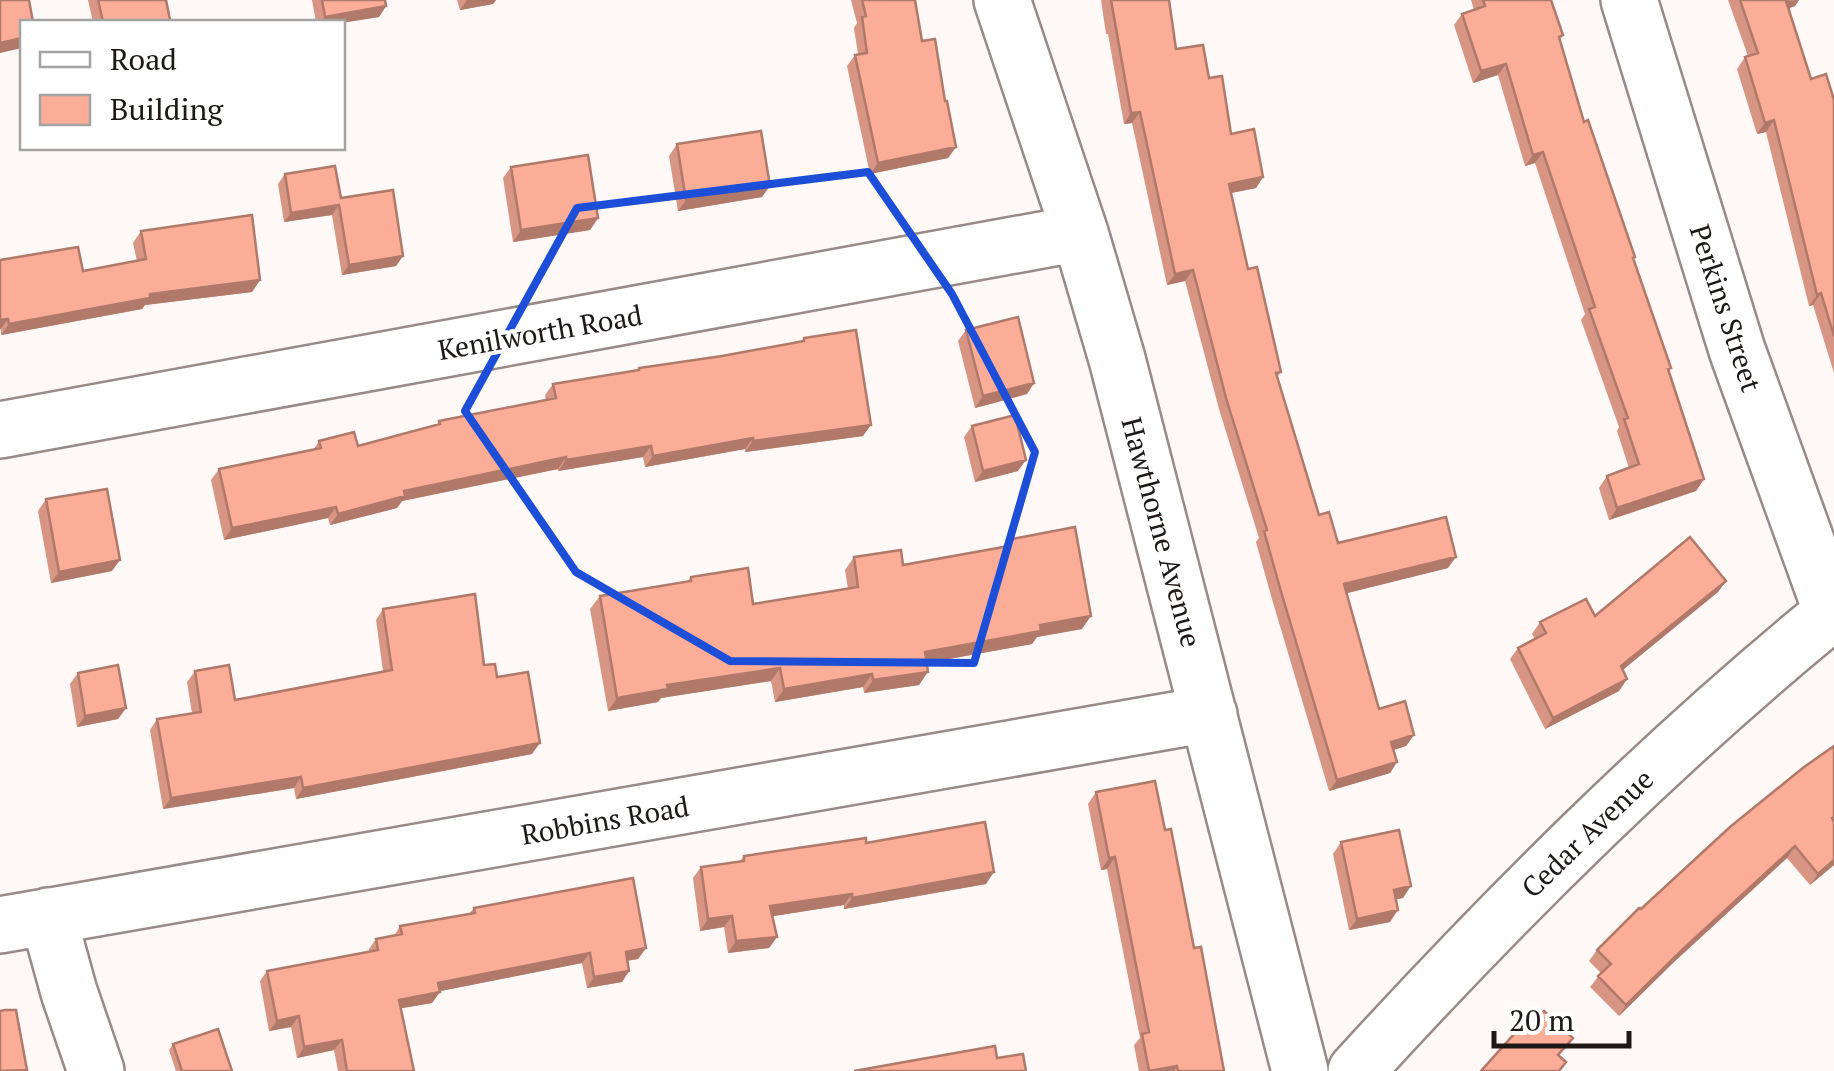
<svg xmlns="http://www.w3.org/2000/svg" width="1834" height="1071" font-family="'PT Serif',serif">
	<rect width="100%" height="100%" fill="#fef8f6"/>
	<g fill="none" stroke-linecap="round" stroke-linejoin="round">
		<defs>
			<path id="minor" d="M 1002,0 L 1080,233 L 1117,359 L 1300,1071
				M 1629,0 L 1737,350 L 1832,613
				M 0,430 L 1080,233
				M 48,916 L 69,992 L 96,1071
				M 0,925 L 1209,714
				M 1356,1071 C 1505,908 1662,751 1834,611"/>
		</defs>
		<use href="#minor" stroke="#988a86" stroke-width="60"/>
		<use href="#minor" stroke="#fff" stroke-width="55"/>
	</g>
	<path fill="#d89583" d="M 88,0 L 166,0 L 170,20 L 168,22 L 93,22 Z
		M 312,0 L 385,0 L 386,6 L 379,17 L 342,22 L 316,22 Z
		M 457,0 L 496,0 L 493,4 L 460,10 Z
		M 851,0 L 915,0 L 922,41 L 945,101 L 956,147 L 948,158 L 870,174 L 847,66 L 855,55 L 858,54 L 854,28 L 857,23 Z
		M 1101,0 L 1169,0 L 1176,49 L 1209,78 L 1231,134 L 1263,177 L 1256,188 L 1231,193 L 1248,269 L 1281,372 L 1277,377 L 1319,515 L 1338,543 L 1448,568 L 1346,593 L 1379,709 L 1414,735 L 1406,746 L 1394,750 L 1397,762 L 1390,773 L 1329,791 L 1272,599 L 1256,542 L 1259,538 L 1219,409 L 1185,281 L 1167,285 L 1132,123 L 1124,124 L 1108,34 L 1106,34 Z
		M 1471,0 L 1551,0 L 1563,35 L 1560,40 L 1584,122 L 1633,260 L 1704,479 L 1696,491 L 1609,520 L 1599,488 L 1607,476 L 1629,468 L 1617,431 L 1619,427 L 1581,320 L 1585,314 L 1535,163 L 1525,166 L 1498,75 L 1473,83 L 1454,25 L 1462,14 L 1474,10 Z
		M 1728,0 L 1799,0 L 1795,6 L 1789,8 L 1811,79 L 1834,100 L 1834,373 L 1813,305 L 1809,306 L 1766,132 L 1757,134 L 1737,69 L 1745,57 L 1748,56 Z
		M 677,144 L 762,197 L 678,211 L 669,156 Z
		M 511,167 L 598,218 L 590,230 L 513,242 L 503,178 Z
		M 285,174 L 341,198 L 403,256 L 396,266 L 342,275 L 332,215 L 284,222 L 278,184 Z
		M 141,231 L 260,280 L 252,292 L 145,305 L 142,309 L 1,335 L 0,260 L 83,271 L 137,261 L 133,243 Z
		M 966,330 L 1034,383 L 1027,394 L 975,408 L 958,341 Z
		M 804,338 L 863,436 L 745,452 L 745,449 L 645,467 L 643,457 L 558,471 L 558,469 L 402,501 L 397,508 L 330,525 L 328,518 L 224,540 L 211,480 L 219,469 L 314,449 L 319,441 L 358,446 L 436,425 L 439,421 L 546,400 L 545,395 L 553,384 L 637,371 L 639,368 L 722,356 L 801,342 Z
		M 972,426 L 1018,471 L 975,482 L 964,437 Z
		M 46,499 L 112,571 L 51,583 L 38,511 Z
		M 1007,540 L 1082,629 L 1037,637 L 1032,644 L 926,663 L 919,685 L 864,693 L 863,687 L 775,702 L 771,681 L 661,698 L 658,702 L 608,711 L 590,609 L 600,596 L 688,581 L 691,577 L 753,604 L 848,589 L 845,570 L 854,557 L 903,565 L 1002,547 Z
		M 1726,581 L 1718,592 L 1622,670 L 1627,679 L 1619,691 L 1545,729 L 1510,659 L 1518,648 L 1535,639 L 1532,634 L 1540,622 L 1595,616 Z
		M 383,609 L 484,665 L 497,677 L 532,754 L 296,799 L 294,788 L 163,809 L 150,730 L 157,719 L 192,713 L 187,682 L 195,671 L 235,700 L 383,671 L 376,620 Z
		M 78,673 L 126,708 L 118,719 L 77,727 L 70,684 Z
		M 1804,767 L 1834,865 L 1810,885 L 1787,858 L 1674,962 L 1619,1016 L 1590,987 L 1601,973 L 1589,961 L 1597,950 L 1641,909 Z
		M 1096,792 L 1165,830 L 1224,1071 L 1139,1071 L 1134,1045 L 1140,1038 L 1107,869 L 1101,870 L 1088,804 Z
		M 1341,842 L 1403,898 L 1396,899 L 1390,922 L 1349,930 L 1333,854 Z
		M 866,843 L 986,884 L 844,909 L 844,905 L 772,916 L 777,937 L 769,948 L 728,953 L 724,927 L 700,931 L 693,878 L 701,867 L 740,861 L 744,856 Z
		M 474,908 L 646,948 L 638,959 L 627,961 L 629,971 L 622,982 L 587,988 L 582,963 L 440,991 L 432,1003 L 401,1008 L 414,1071 L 338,1071 L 334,1050 L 297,1058 L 291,1027 L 269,1031 L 260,981 L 267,971 L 369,952 L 369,949 L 376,939 L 394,936 L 400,926 L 469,914 Z
		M 173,1044 L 232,1071 L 176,1071 L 169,1050 Z"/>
	<path fill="#b0796a" d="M 467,0 L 496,0 L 493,4 L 460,10 Z
		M 1799,0 L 1795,6 L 1778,12 L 1786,1 Z
		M 386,6 L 379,17 L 342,23 L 321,22 L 325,17 Z
		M 22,38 L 22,48 L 0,53 L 0,43 Z
		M 1506,64 L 1498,75 L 1473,83 L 1481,71 Z
		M 1140,112 L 1132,123 L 1124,124 L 1131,113 Z
		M 1774,120 L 1766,132 L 1757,134 L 1765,123 Z
		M 956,147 L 948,158 L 870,174 L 878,163 Z
		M 1543,152 L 1535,163 L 1525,166 L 1533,155 Z
		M 1263,177 L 1256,188 L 1221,195 L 1229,184 Z
		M 770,186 L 762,197 L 678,211 L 686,200 Z
		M 339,205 L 332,215 L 284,222 L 291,213 Z
		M 598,218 L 590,230 L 513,242 L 521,230 Z
		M 403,256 L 396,266 L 342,275 L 349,265 Z
		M 1193,270 L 1185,281 L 1167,285 L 1175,274 Z
		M 260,280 L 252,292 L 145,305 L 142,309 L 1,335 L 9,324 L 150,294 Z
		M 1821,293 L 1813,305 L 1809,306 L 1817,295 Z
		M 8,319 L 0,330 L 0,320 Z
		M 1034,383 L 1027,394 L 975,408 L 983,396 Z
		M 871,425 L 863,436 L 745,452 L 753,441 Z
		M 753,438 L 745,449 L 645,467 L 653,456 Z
		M 651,446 L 643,457 L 558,471 L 566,460 Z
		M 566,457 L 558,469 L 402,501 L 397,508 L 330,525 L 338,514 L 404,491 Z
		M 1026,460 L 1018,471 L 975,482 L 983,471 Z
		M 1704,479 L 1696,491 L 1609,520 L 1617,508 Z
		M 336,507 L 328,518 L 224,540 L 232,528 Z
		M 1456,557 L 1448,568 L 1336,596 L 1344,584 Z
		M 120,560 L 112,571 L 51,583 L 59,572 Z
		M 1726,581 L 1718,592 L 1613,678 L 1621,666 Z
		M 1091,616 L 1082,629 L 1037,637 L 1032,644 L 916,665 L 925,652 L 1040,625 Z
		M 780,668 L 771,681 L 661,698 L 658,702 L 608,711 L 617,698 L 667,685 Z
		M 928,672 L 919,685 L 864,693 L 873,680 Z
		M 872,674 L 863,687 L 775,702 L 784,689 Z
		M 1627,679 L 1619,691 L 1545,729 L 1553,718 Z
		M 126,708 L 118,719 L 77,727 L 85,716 Z
		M 1414,735 L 1406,746 L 1383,753 L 1391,742 Z
		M 540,743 L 532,754 L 296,799 L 303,788 Z
		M 1397,762 L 1390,773 L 1329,791 L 1337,780 Z
		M 301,777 L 294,788 L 163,809 L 171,798 Z
		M 1795,846 L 1787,858 L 1674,962 L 1619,1016 L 1626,1005 L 1682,950 Z
		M 1115,857 L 1107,869 L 1101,870 L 1109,858 Z
		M 1834,860 L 1834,865 L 1810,885 L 1818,874 Z
		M 994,872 L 986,884 L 844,909 L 852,898 Z
		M 1411,886 L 1403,898 L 1386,901 L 1394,890 Z
		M 852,894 L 844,905 L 762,918 L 770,906 Z
		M 1398,910 L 1390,922 L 1349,930 L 1357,919 Z
		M 732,916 L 724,927 L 700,931 L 708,919 Z
		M 777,937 L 769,948 L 728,953 L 736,941 Z
		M 646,948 L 638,959 L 618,962 L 626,952 Z
		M 590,953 L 582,963 L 431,993 L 438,983 Z
		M 629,971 L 622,982 L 587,988 L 594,977 Z
		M 440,992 L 432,1003 L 392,1010 L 399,1000 Z
		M 299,1016 L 291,1027 L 269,1031 L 277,1021 Z
		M 342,1040 L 334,1050 L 297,1058 L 304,1047 Z
		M 1177,1066 L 1174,1071 L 1151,1071 Z"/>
	<path fill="#fbad98" stroke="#b0796a" stroke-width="2.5" d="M 0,0 L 29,0 L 33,22 L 22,22 L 22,38 L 0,43 Z
		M 98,0 L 166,0 L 170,20 L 154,22 L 103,22 Z
		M 322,0 L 385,0 L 386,6 L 325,17 Z
		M 862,0 L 915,0 L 922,41 L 935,39 L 945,101 L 947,101 L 956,147 L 878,163 L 855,55 L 867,53 L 862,17 L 866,16 Z
		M 1111,0 L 1169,0 L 1176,49 L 1203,45 L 1209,78 L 1222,76 L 1231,134 L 1254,129 L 1263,177 L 1229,184 L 1248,269 L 1257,267 L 1281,372 L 1276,373 L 1319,515 L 1329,512 L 1338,543 L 1446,517 L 1456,557 L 1344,584 L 1379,709 L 1405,701 L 1414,735 L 1391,742 L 1397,762 L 1337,780 L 1280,588 L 1264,531 L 1267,530 L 1226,398 L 1193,270 L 1175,274 L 1140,112 L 1131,113 Z
		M 1483,0 L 1551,0 L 1563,35 L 1559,37 L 1584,122 L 1588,120 L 1635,257 L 1633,258 L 1671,368 L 1668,369 L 1704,479 L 1617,508 L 1607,476 L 1639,464 L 1624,419 L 1628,418 L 1589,309 L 1595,307 L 1543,152 L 1533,155 L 1506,64 L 1481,71 L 1462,14 L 1485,6 Z
		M 1740,0 L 1788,0 L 1786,1 L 1811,79 L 1826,74 L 1834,100 L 1834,336 L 1821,293 L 1817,295 L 1774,120 L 1765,123 L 1745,57 L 1758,53 Z
		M 761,131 L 770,186 L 686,200 L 677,144 Z
		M 588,155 L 598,218 L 521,230 L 511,167 Z
		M 335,166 L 341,198 L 393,190 L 403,256 L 349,265 L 339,205 L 291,213 L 285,174 Z
		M 252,215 L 260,280 L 150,294 L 150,298 L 9,324 L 8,319 L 0,320 L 0,260 L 78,247 L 83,271 L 146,259 L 141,231 Z
		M 1018,317 L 1034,383 L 983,396 L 966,330 Z
		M 856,330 L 871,425 L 753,441 L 753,438 L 653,456 L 651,446 L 566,460 L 566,457 L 404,491 L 405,496 L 338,514 L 336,507 L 232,528 L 219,469 L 321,448 L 319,441 L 354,432 L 358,446 L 440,424 L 439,421 L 556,398 L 553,384 L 639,370 L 639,368 L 722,356 L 804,341 L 804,338 Z
		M 1015,415 L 1026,460 L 983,471 L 972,426 Z
		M 107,489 L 120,560 L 59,572 L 46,499 Z
		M 1075,527 L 1091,616 L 1040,625 L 1041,631 L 925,652 L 928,672 L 873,680 L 872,674 L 784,689 L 780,668 L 667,685 L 668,689 L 617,698 L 600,596 L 691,581 L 691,577 L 748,568 L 753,604 L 858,587 L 854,557 L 901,550 L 903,565 L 1009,546 L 1007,540 Z
		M 1690,537 L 1726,581 L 1621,666 L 1627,679 L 1553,718 L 1518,648 L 1546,633 L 1540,622 L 1586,599 L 1595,616 Z
		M 475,594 L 484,665 L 495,664 L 497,677 L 528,672 L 540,743 L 303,788 L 301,777 L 171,798 L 157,719 L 201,712 L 195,671 L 229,665 L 235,700 L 392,670 L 383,609 Z
		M 118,665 L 126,708 L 85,716 L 78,673 Z
		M 1834,746 L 1834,817 L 1832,818 L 1834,822 L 1834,860 L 1818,874 L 1795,846 L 1682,950 L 1626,1005 L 1598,976 L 1611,964 L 1597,950 L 1639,908 L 1641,909 L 1730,827 L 1804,767 Z
		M 1155,781 L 1165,830 L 1171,829 L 1194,948 L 1201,947 L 1224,1071 L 1178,1071 L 1177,1066 L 1149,1071 L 1142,1034 L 1149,1032 L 1115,857 L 1109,858 L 1096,792 Z
		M 985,822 L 994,872 L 852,898 L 852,894 L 770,906 L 777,937 L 736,941 L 732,916 L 708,919 L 701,867 L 744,861 L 744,856 L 866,838 L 866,843 Z
		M 1399,830 L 1411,886 L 1394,890 L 1398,910 L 1357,919 L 1341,842 Z
		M 633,878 L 646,948 L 626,952 L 629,971 L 594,977 L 590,953 L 438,983 L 440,992 L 399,1000 L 414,1071 L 347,1071 L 342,1040 L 304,1047 L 299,1016 L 277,1021 L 267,971 L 378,950 L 376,939 L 402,934 L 400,926 L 475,913 L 474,908 Z
		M 5,1010 L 16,1010 L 27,1070 L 0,1071 L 0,1011 Z
		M 1544,1011 L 1573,1038 L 1558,1055 L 1566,1062 L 1559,1071 L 1481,1071 L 1523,1024 L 1528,1028 Z
		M 218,1029 L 232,1071 L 182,1071 L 173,1044 Z
		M 995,1046 L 997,1058 L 1023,1054 L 1026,1071 L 854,1071 Z"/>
	<path fill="none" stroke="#1d4ed8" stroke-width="8" stroke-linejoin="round" d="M 868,172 L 952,294 L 1035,452 L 974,663 L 730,661 L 576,572 L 465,411 L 577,208 Z"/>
	<g text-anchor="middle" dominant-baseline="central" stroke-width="8" stroke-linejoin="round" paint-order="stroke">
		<g font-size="28" fill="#1e1917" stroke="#fff">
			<text transform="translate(1726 308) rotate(72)">Perkins Street</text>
			<text transform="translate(540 332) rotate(-10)">Kenilworth Road</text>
			<text transform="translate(1162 532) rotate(75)">Hawthorne Avenue</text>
			<text transform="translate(605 820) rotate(-10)">Robbins Road</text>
			<text transform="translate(1587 833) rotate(-44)">Cedar Avenue</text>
		</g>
	</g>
	<rect x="20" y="20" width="325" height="130" fill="#ffffff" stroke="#a5a3a2" stroke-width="2.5"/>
	<rect x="40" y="52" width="50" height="15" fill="#ffffff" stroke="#a5a3a2" stroke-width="2.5"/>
	<text x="110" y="70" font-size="30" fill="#1e1917">Road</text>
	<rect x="40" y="95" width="50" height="30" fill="#fbad98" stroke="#a5a3a2" stroke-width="2.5"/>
	<text x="110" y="120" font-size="30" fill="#1e1917">Building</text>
	<path d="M1494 1031v15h135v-15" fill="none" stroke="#1e1917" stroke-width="5"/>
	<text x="1509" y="1031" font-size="30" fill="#1e1917" stroke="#ffffff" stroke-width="8" paint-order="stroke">20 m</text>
</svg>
